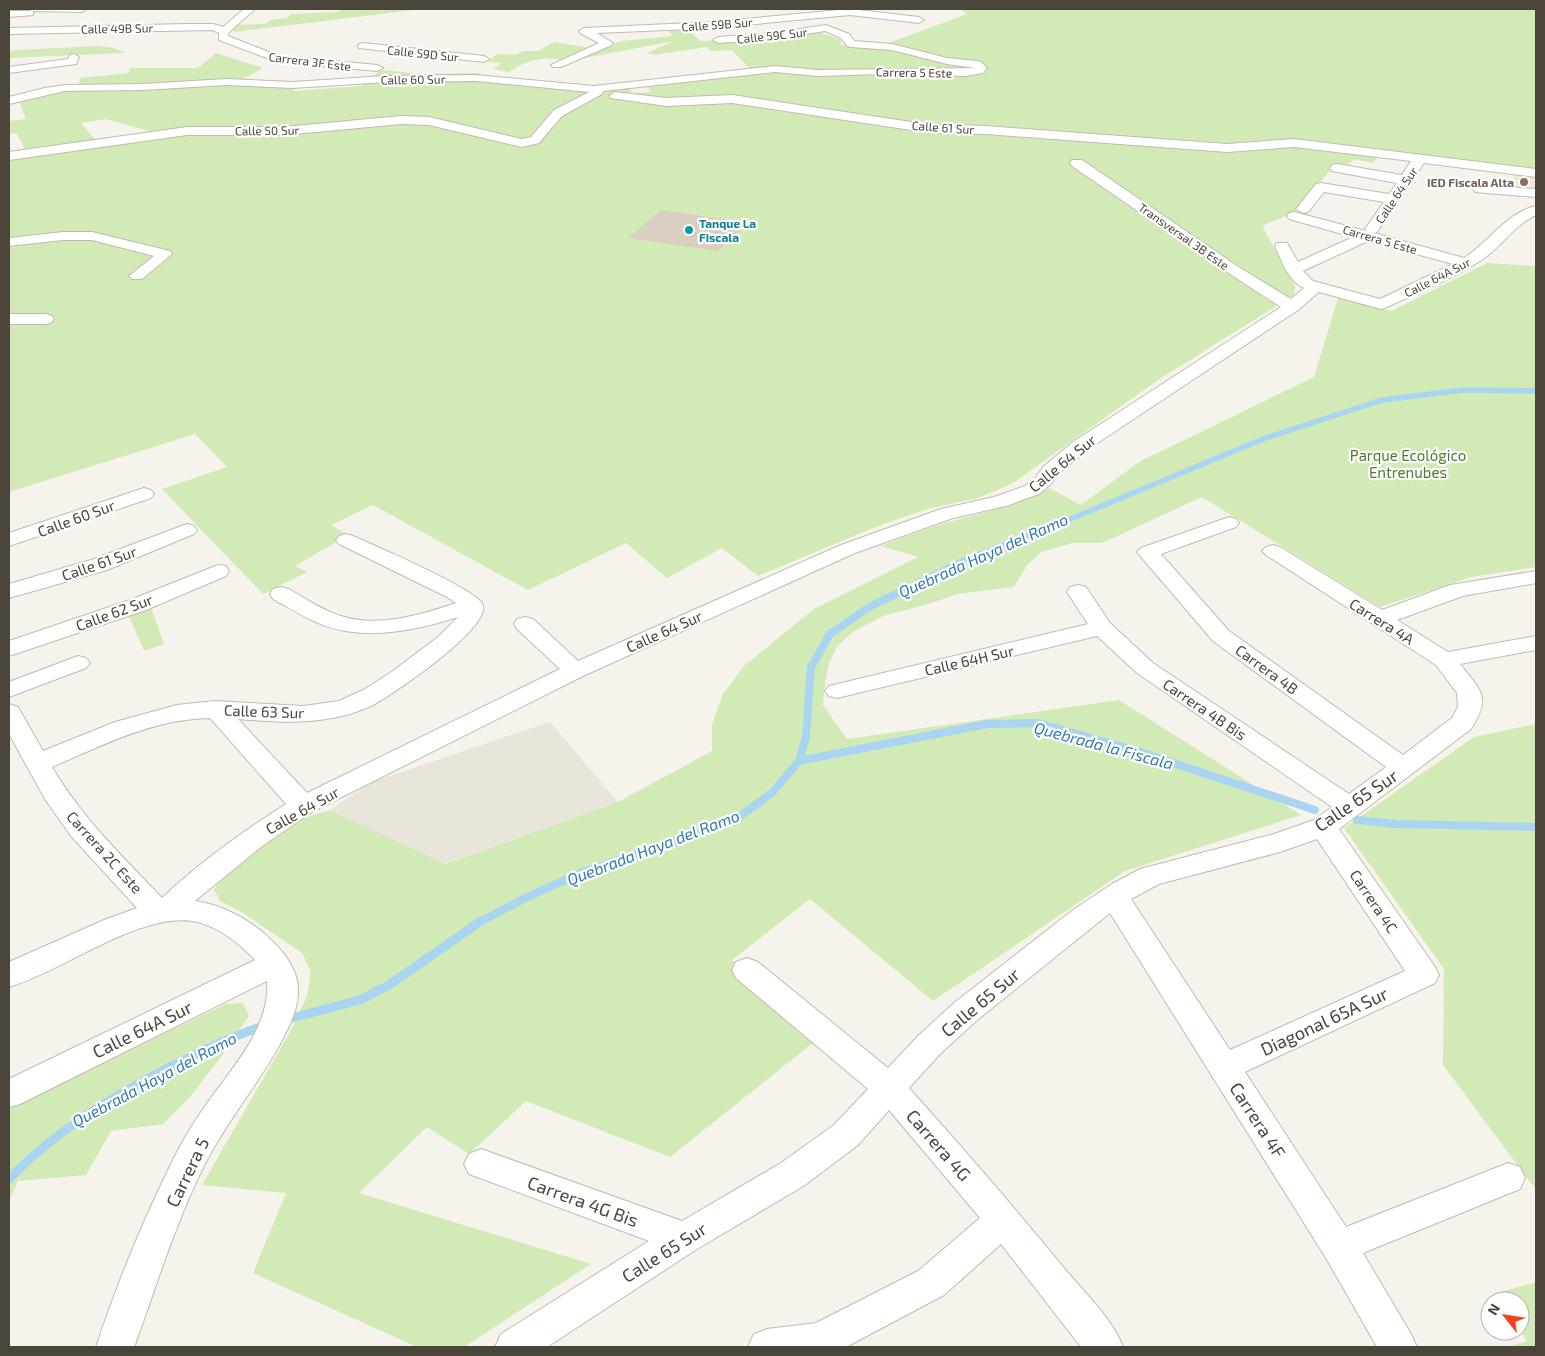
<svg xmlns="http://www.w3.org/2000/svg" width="1545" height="1356" font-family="'Exo 2',sans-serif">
	<rect width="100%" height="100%" fill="#f6f3ec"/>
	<path fill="#eae5da" d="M 550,722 L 618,802 L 446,864 L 330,810 L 372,782 Z"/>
	<path fill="#efe8d6" d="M 1516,173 L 1536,176 L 1536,191 L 1509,188 Z"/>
	<path fill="#d2eab5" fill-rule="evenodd" d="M 342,9 L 422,9 L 234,32 L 231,25 L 265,24 L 270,20 L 287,18 L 291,14 L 338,12 Z
		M 960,9 L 1536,9 L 1536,169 L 1381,151 L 1373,163 L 1354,159 L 1346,166 L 1335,165 L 1294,212 L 1262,226 L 1295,286 L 1294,295 L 1158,380 L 1013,483 L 978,498 L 931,508 L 883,524 L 758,576 L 722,548 L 667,578 L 626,543 L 528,590 L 373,505 L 331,525 L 348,535 L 295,566 L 307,572 L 263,594 L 162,489 L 227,467 L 195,434 L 9,492 L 9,153 L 25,150 L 17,133 L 9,134 L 9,121 L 26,119 L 19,101 L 51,92 L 79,89 L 80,78 L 129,73 L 130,68 L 198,68 L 216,53 L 263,68 L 233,85 L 293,87 L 293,91 L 361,86 L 381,70 L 426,74 L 475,73 L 579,92 L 628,87 L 632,93 L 650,92 L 647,85 L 754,73 L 732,50 L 710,51 L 707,47 L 653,55 L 647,53 L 674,41 L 569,61 C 545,56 530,58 509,72 L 493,69 L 502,63 L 486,62 L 497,54 L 516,55 L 523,51 L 538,51 L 554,42 L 597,49 L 622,41 L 672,36 L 667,28 L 687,28 L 700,41 L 750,39 L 819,32 L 841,40 L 841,45 L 875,48 L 967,14 ZM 105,119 L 153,132 L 97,142 L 81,123 Z
		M 98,46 L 114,48 L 125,53 L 9,58 L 9,52 L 16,50 Z
		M 1487,263 L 1536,266 L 1536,567 L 1471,577 L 1380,607 L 1202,497 L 1102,543 L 1073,543 L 1041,552 L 1027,565 L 1014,587 L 957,594 L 932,603 L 883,616 L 853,632 L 837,646 L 829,663 L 825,683 L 823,705 L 847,739 L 1119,700 L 1301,815 L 1125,871 L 933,1001 L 810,899 L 732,960 L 814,1042 L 670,1157 L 526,1101 L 469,1154 L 427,1127 L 359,1193 L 591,1264 L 464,1347 L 417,1347 L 253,1273 L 286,1193 L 202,1185 L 290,1032 L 307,996 L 311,972 L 302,953 L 243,913 L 220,901 L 214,890 L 220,879 L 293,821 L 330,810 L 446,864 L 618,802 L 712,751 L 712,725 L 723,694 L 744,666 L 814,609 L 918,557 L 881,546 C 900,539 919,531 939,525 C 976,513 1016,508 1049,488 L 1081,505 L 1139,462 L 1314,377 L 1338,298 L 1391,311 Z
		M 150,604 L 164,644 L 144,651 L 128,614 Z
		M 1536,724 L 1536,1190 L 1443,1065 L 1444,969 L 1344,828 L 1474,737 Z
		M 243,1003 L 249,1016 L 221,1057 L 190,1097 L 163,1124 L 111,1131 L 86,1175 L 18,1181 L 9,1201 L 9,1107 L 226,1004 Z
		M 1536,1282 L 1536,1347 L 1508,1347 L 1527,1341 L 1520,1331 L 1520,1301 L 1499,1301 L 1494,1294 Z"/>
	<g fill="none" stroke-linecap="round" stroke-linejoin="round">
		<path stroke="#a9d4f2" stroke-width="5.5" d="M 899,592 L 959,562 L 1061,523 L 1263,439 L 1382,400 L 1463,390 L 1536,391"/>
		<path stroke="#a9d4f2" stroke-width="8" d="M 799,761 L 987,724 L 1038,723 L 1134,750 L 1315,810
			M 1357,820 L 1396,824 L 1536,827
			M 478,923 L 525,898 L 583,872 L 675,842 L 739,817 L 772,793 L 799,761 L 806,737 L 811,667 L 830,634 L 871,606 L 902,591"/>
		<path stroke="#a9d4f2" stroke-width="9" d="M 284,1020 L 360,1000 L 389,985 L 481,921
			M 9,1179 C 55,1131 109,1099 168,1068 C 200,1052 232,1036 266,1025"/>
	</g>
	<path fill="#d8cfc1" d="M 661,210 L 749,223 L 718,251 L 628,238 Z"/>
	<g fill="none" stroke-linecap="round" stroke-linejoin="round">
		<defs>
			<path id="minor" d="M 30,9 L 87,9 L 82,12 L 33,11 L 33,15 L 9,17 L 9,11 L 31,11 Z
				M 244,9 L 255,9 L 229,32 L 228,36 L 279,56 L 377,65 L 383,68 L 377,71 L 277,62 L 219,40 L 219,33 L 212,30 L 9,34 L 9,28 L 188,24 L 213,24 L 223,27 Z
				M 850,9 L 919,17 L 924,20 L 919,23 L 850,15 L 713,28 L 597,33 L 613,43 L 612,45 L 561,67 L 553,67 L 551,65 L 599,43 L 580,33 L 579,31 L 584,28 L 713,22 Z
				M 826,25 L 849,34 L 854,41 L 892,44 L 947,58 L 977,61 L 981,62 L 987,68 L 983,73 L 965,76 L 882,74 L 818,76 L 775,72 L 603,91 L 602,94 L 562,116 L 539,143 L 522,147 L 429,125 L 401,124 L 284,135 L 187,135 L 9,160 L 9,152 L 187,127 L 284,127 L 401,116 L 429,117 L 522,139 L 531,137 L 554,110 L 589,92 L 476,81 L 385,82 L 293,88 L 226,85 L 143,90 L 65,91 L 9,104 L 9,97 L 45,88 L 65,85 L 143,84 L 226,79 L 293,82 L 385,76 L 476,75 L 594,86 L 775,66 L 818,70 L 975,68 L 947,64 L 892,50 L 851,47 L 847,46 L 841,38 L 825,31 L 773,39 L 718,43 L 713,40 L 718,37 L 773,33 Z
				M 363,43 L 484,56 L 489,59 L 484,62 L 359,48 L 358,46 L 359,44 Z
				M 74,54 L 79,57 L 76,64 L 9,73 L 9,67 L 68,59 L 70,55 Z
				M 615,92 L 666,98 L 732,95 L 931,125 L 986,126 L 1227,144 L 1294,139 L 1536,169 L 1536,177 L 1424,163 L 1377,232 L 1374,233 L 1464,258 C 1489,242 1507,212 1536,206 L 1536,215 C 1514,225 1502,246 1483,259 C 1453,279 1419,292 1387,307 L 1381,309 L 1319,292 L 1298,310 L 1087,450 L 1058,474 L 1050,485 L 1039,494 L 1006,506 L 953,518 L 855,553 L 583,676 L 312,812 L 262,846 L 195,901 C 223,905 251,920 271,940 C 286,954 300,973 298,995 C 297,1012 288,1029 280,1044 C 258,1084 228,1120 207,1160 C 176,1220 157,1285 134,1347 L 96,1347 C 117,1284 143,1220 173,1160 C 182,1141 193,1123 206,1105 C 231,1069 271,1027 267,981 L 20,1104 L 9,1107 L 9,1079 L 255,960 C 240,944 220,928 198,922 C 143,909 62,972 9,987 L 9,962 L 104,920 L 137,908 L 71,836 L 45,799 L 9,734 L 9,704 L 18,707 L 43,751 L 115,722 L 177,705 L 215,701 L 304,706 L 339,701 L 365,689 L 390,673 L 438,637 L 458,617 C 413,631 363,642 318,623 C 302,616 288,607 273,599 L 270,594 L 273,589 L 281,587 L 289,589 C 306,599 322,610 341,616 C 377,628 421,615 456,603 L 447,597 L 339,544 L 336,540 L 339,536 L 346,534 L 353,536 C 373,545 479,590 483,605 C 490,629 393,694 373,705 C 358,712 342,717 326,719 C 297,724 267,721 238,719 L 307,793 L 560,669 L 517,629 L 514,624 L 517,619 L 525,617 L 533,619 L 578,661 L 841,545 L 941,509 L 994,497 L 1025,486 L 1036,477 L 1044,466 L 1073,442 L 1281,307 L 1227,272 L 1072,166 L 1070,163 L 1072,160 L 1082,160 L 1237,266 L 1291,299 L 1304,288 C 1288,281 1282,261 1275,246 L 1277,243 L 1287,243 L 1298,262 L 1353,237 L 1289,219 L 1287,216 L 1289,213 L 1294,212 L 1366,231 L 1365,229 L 1384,202 L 1324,192 L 1308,212 L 1303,213 L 1296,209 L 1316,184 L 1321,183 L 1389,194 L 1397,183 L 1332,171 L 1330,168 L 1332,165 L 1337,164 L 1402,175 L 1411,161 L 1294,147 L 1227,152 L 986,134 L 931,133 L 732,103 L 666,106 L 611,98 L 609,96 ZM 1368,241 L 1453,264 L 1380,299 L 1313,281 L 1303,271 ZM 210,718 L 286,804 C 242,832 200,862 162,898 C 123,857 81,817 52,767 C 103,745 153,719 210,718 Z
				M 1480,185 L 1536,189 L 1536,197 L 1475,192 L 1473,189 L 1475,186 Z
				M 63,232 L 92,232 L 170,251 L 172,254 L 142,279 L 132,279 L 129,276 L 154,256 L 92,240 L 63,240 L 9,246 L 9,238 Z
				M 9,314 L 46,314 L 52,316 L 54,319 L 52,322 L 46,324 L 9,324 Z
				M 144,488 L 151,490 L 154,494 L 151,498 L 9,546 L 9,533 Z
				M 1229,517 L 1236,519 L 1239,523 L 1236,527 L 1161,554 L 1229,631 L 1403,755 L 1452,718 L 1458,707 L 1457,693 L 1436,665 L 1266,555 L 1262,551 L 1266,547 L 1273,545 L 1280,547 L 1382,610 L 1450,585 L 1536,571 L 1536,583 L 1463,596 L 1397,620 L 1448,652 L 1536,636 L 1536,650 L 1460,664 C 1481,691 1492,696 1471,729 L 1339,829 L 1435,967 L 1439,975 L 1435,983 L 1245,1072 L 1346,1227 L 1508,1163 L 1520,1167 L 1525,1178 L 1520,1189 L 1363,1253 L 1411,1334 L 1417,1347 L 1377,1347 L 1326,1258 L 1110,913 L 976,1021 L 940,1054 L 909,1088 C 962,1147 1014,1207 1064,1268 C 1083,1291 1113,1319 1123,1347 L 1081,1347 L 1001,1244 L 944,1295 L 846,1347 L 748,1347 L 754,1334 L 767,1329 L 816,1323 L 918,1271 L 980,1218 L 889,1110 L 858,1145 L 805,1185 L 697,1249 L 547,1347 L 495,1347 L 501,1334 L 649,1241 L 469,1174 L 464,1164 L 469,1154 L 481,1149 L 682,1221 L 781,1163 L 834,1125 L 868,1089 L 736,978 L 732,970 L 736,962 L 747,958 L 758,962 L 888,1068 L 918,1036 L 954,1003 L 1073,910 L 1112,884 L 1140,869 L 1274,834 L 1314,820 L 1332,807 L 1137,673 L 1097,636 L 837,698 L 829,696 L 825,691 L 829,686 L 1088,624 L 1067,592 L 1070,587 L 1078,585 L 1086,587 L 1110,623 L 1153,663 L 1349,794 L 1386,767 L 1213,641 L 1137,552 L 1141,548 ZM 1317,839 L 1405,971 L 1230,1050 L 1131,899 L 1159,884 L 1280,852 Z
				M 187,524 L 194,526 L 197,530 L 194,534 L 107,570 L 9,598 L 9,584 L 91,560 Z
				M 218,565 L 226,566 L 229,571 L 226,576 L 146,610 L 9,656 L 9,641 L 130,600 Z
				M 78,656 L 86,658 L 90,663 L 86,668 L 9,697 L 9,682 Z"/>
		</defs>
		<use href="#minor" stroke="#c2bbae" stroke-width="2"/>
		<use href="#minor" fill="#fff" fill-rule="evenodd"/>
	</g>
	<circle fill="#8d6e63" stroke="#fff" stroke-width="2" cx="1524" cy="182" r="5"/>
	<circle fill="#0f9aa8" stroke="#fff" stroke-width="2" cx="689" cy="230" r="5"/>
	<g text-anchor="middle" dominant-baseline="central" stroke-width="4.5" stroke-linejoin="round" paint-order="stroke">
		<g font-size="12" fill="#4b4439" stroke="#fff">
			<text transform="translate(717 24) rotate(-4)">Calle 59B Sur</text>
			<text transform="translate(117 28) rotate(-1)">Calle 49B Sur</text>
			<text transform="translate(772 35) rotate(-6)">Calle 59C Sur</text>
			<text transform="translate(423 53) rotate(6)">Calle 59D Sur</text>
			<text transform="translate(310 61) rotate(7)">Carrera 3F Este</text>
			<text transform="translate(914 72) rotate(1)">Carrera 5 Este</text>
			<text transform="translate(413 79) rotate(-1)">Calle 60 Sur</text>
			<text transform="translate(943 127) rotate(4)">Calle 61 Sur</text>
			<text transform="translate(267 130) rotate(-1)">Calle 50 Sur</text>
			<text transform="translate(1396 195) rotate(-56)">Calle 64 Sur</text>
			<text transform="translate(1184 236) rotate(35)">Transversal 3B Este</text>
			<text transform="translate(1380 239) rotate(16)">Carrera 5 Este</text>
			<text transform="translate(1437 277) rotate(-27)">Calle 64A Sur</text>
		</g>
		<g font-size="12" font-weight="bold" fill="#785e54" stroke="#fff" text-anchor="end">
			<text x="1514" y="182">IED Fiscala Alta</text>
		</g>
		<g font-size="12" font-weight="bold" fill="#0d838f" stroke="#fff" text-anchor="start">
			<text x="699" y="223">Tanque La<tspan x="699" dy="14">Fiscala</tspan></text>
		</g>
		<g font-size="15" fill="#4a7f2a" stroke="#fff">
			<text x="1408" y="455">Parque Ecológico<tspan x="1408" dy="17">Entrenubes</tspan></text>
		</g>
		<g font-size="15" fill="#4b4439" stroke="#fff">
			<text transform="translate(1062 463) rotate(-39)">Calle 64 Sur</text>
			<text transform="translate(76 518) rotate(-20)">Calle 60 Sur</text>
			<text transform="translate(99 563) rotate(-19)">Calle 61 Sur</text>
			<text transform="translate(114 612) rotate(-20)">Calle 62 Sur</text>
			<text transform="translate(1382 621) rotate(32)">Carrera 4A</text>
			<text transform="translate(664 631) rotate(-24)">Calle 64 Sur</text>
			<text transform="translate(969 660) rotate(-13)">Calle 64H Sur</text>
			<text transform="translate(1267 669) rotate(36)">Carrera 4B</text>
			<text transform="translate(1205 709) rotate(34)">Carrera 4B Bis</text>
			<text transform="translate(264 711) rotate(2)">Calle 63 Sur</text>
			<text transform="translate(302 810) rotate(-29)">Calle 64 Sur</text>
			<text transform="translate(105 852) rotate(48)">Carrera 2C Este</text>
			<text transform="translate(1374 901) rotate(56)">Carrera 4C</text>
		</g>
		<g font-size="16" font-style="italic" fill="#2e7ab2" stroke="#fff">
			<text transform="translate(983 555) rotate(-24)">Quebrada Haya del Ramo</text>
			<text transform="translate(1104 745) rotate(15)">Quebrada la Fiscala</text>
			<text transform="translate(653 847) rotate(-21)">Quebrada Haya del Ramo</text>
			<text transform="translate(154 1079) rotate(-28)">Quebrada Haya del Ramo</text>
		</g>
		<g font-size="18" fill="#4b4439" stroke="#fff">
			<text transform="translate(1356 800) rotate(-34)">Calle 65 Sur</text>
			<text transform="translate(980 1002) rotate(-40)">Calle 65 Sur</text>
			<text transform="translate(1324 1021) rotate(-25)">Diagonal 65A Sur</text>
			<text transform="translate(142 1029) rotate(-26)">Calle 64A Sur</text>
			<text transform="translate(1258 1120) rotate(57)">Carrera 4F</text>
			<text transform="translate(939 1145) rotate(49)">Carrera 4G</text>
			<text transform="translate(187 1172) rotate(-64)">Carrera 5</text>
			<text transform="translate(583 1201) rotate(20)">Carrera 4G Bis</text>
			<text transform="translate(664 1252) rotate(-32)">Calle 65 Sur</text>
		</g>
	</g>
	<rect width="1545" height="1356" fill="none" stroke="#4b4439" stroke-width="20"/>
	<g transform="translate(1505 1316) rotate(300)"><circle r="24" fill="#ffffff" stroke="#b7b4b0"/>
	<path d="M0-4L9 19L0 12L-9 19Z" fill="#fc3f1d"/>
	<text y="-8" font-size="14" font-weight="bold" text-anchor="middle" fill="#4b4439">N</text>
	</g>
</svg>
